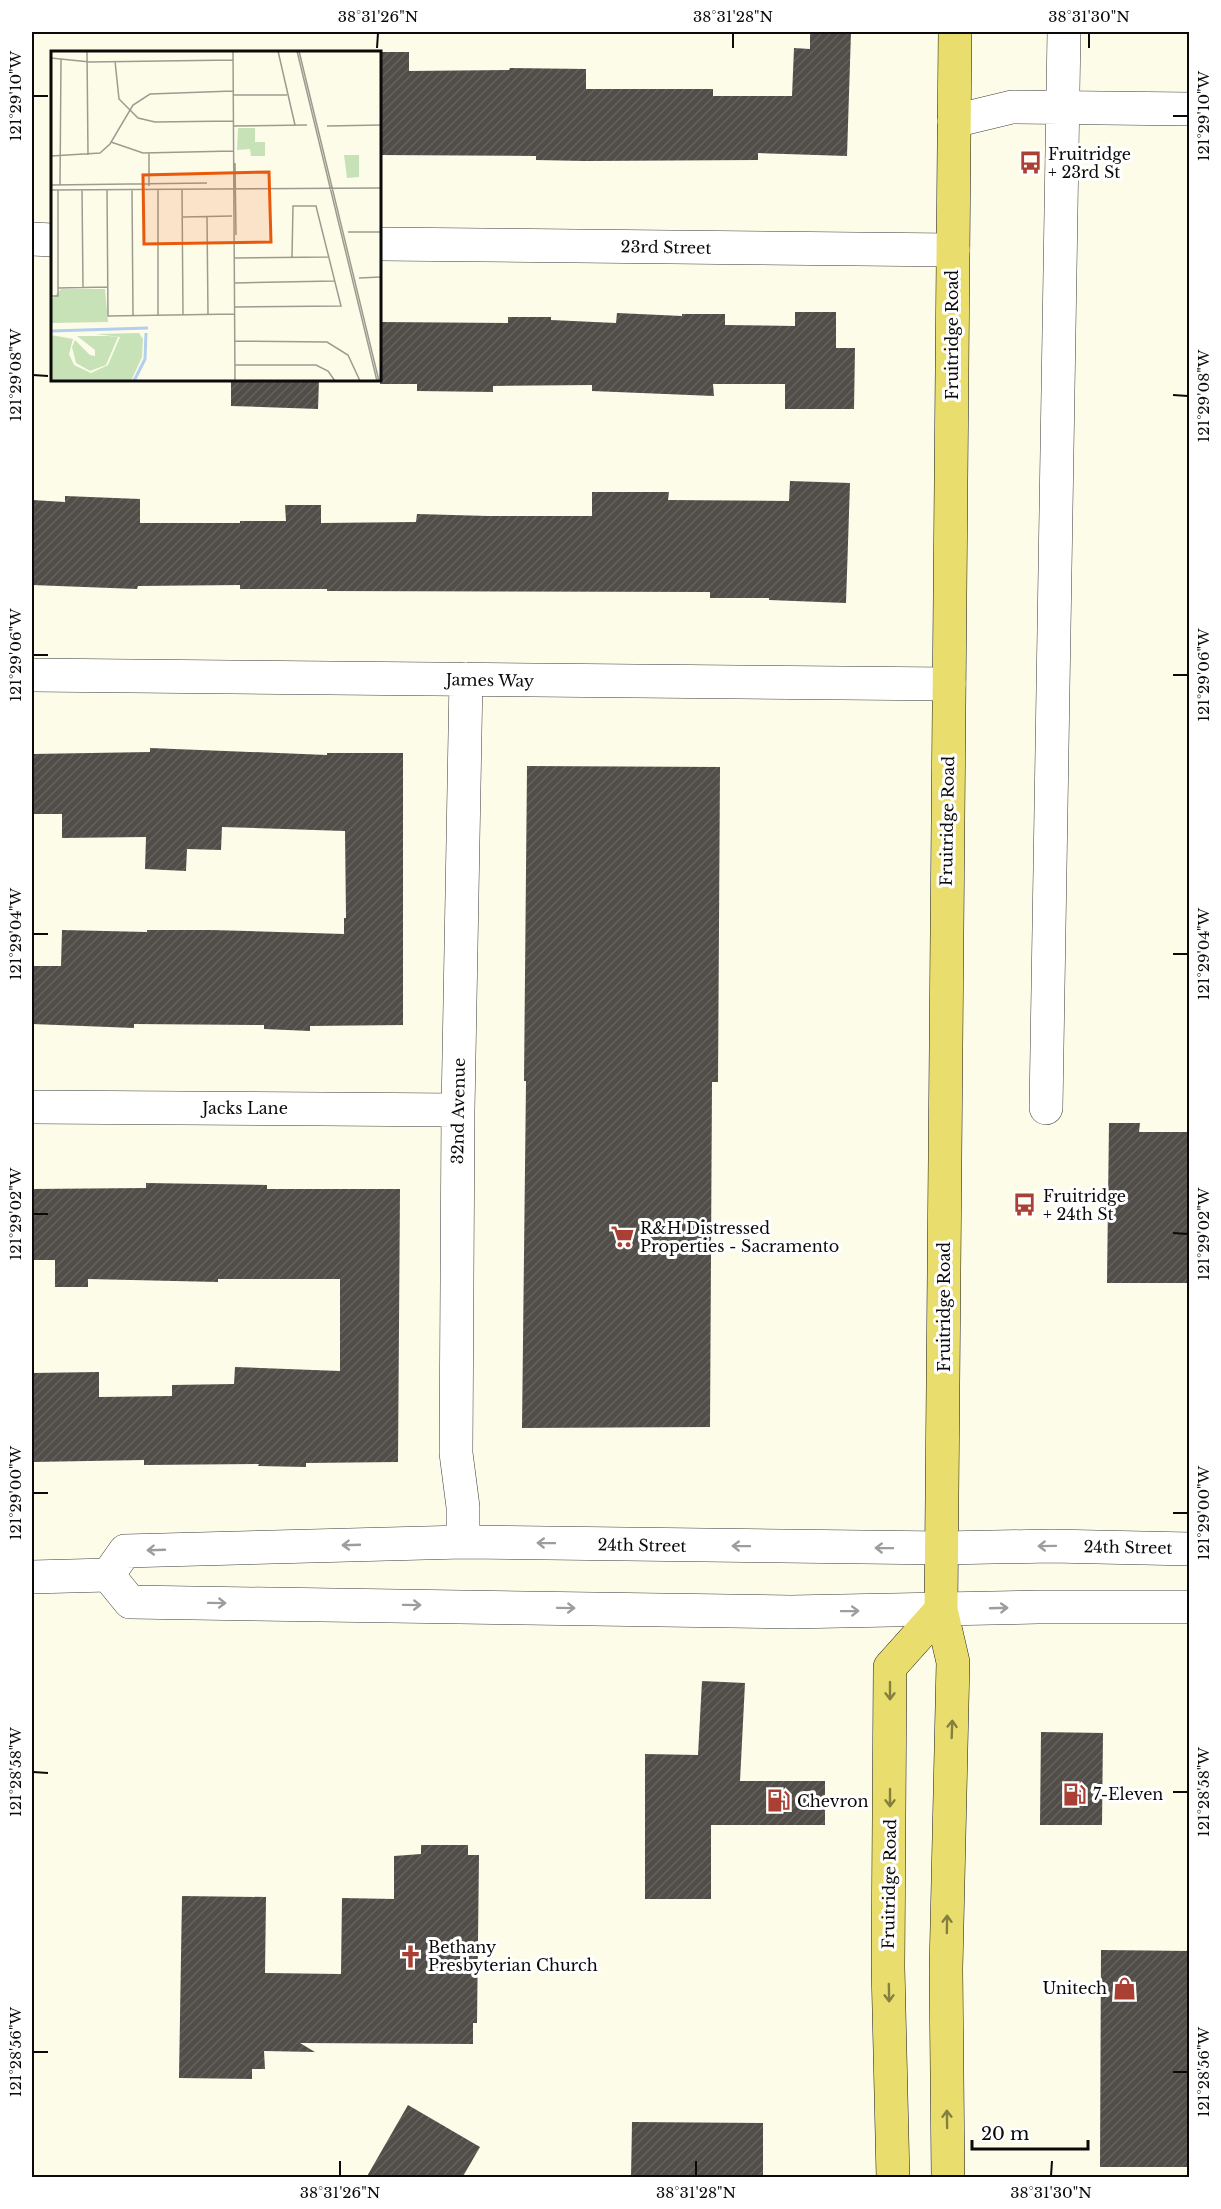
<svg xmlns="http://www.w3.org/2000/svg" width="1221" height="2209" font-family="'Libre Baskerville',serif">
	<defs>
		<pattern id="building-hatch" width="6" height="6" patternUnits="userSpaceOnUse" patternTransform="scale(1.5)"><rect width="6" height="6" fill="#514d48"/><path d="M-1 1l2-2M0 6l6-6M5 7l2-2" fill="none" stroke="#65625e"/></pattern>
	</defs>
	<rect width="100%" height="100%" fill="#fdfce9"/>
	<path fill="url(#building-hatch)" d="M 810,32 L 851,32 L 847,156 L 758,153 L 758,160 L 585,161 L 536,160 L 536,156 L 380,155 L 380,52 L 409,52 L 409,71 L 509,70 L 510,68 L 586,69 L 586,89 L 713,89 L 713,96 L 792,96 L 794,48 L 810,49 Z
		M 795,312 L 836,312 L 836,348 L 855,348 L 854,409 L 785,409 L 785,384 L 713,384 L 714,396 L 592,391 L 592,385 L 493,386 L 493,392 L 417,391 L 417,384 L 380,384 L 380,322 L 508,323 L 508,317 L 551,317 L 551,320 L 616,323 L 617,313 L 682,316 L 682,314 L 725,314 L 725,325 L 795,326 Z
		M 231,380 L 319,380 L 318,409 L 231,406 Z
		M 790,481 L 850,483 L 846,603 L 769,600 L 769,598 L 710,598 L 710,592 L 327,591 L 327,589 L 240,589 L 240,585 L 138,586 L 137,589 L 32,585 L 32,500 L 65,502 L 65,496 L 140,499 L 140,523 L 240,523 L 240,521 L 286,521 L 285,505 L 321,505 L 321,523 L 416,522 L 417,514 L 488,516 L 592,516 L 592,492 L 669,492 L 668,500 L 789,501 Z
		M 150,748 L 327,755 L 327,753 L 403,753 L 403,1025 L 310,1026 L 310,1031 L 264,1029 L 264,1025 L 134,1024 L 134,1028 L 32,1024 L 32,966 L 61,966 L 62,930 L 147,932 L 147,930 L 211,930 L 344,934 L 344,918 L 346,918 L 345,831 L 222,827 L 221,850 L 187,849 L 186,871 L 145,869 L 146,837 L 62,838 L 62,814 L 32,814 L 32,754 L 150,752 Z
		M 527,766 L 720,767 L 718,1082 L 712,1082 L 710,1427 L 522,1428 L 526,1081 L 524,1081 Z
		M 1109,1123 L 1140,1123 L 1139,1132 L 1190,1132 L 1190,1283 L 1107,1283 Z
		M 146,1183 L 267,1185 L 267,1189 L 400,1189 L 398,1462 L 306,1463 L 306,1467 L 258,1466 L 259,1464 L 144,1465 L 144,1460 L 32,1462 L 32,1373 L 99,1372 L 99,1397 L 172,1396 L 172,1385 L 234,1384 L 235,1367 L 340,1371 L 340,1279 L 218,1279 L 218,1282 L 88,1279 L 88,1287 L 55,1287 L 55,1260 L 32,1260 L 32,1189 L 146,1188 Z
		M 702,1681 L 745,1683 L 740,1781 L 825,1781 L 825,1825 L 711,1825 L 711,1899 L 645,1899 L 645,1754 L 698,1755 Z
		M 1041,1732 L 1103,1733 L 1102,1825 L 1040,1825 Z
		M 421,1845 L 468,1845 L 468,1855 L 479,1855 L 477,2023 L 473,2023 L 473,2044 L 300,2043 L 315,2052 L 264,2051 L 265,2069 L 252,2069 L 252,2079 L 179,2078 L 182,1896 L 266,1897 L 265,1973 L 341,1974 L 342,1898 L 394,1899 L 394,1856 L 421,1854 Z
		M 1101,1950 L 1190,1951 L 1190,2167 L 1100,2167 Z
		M 408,2105 L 480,2147 L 462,2178 L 366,2178 Z
		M 632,2122 L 763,2123 L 763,2178 L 631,2178 Z"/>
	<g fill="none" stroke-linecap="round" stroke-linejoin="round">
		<defs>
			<path id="minor" d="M 954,121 L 1012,107 L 1190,109
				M 32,239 L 52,240
				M 380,244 L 953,250
				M 32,675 L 949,684
				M 32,1107 L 458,1110
				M 1046,1108 L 1064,32
				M 463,1542 L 463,1507 L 456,1453 L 458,1110 L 466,679
				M 108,1575 L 125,1551 L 463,1542 L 943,1548 L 1051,1546 L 1190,1549
				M 108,1575 L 130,1602 L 791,1612 L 1038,1607 L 1190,1607
				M 32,1577 L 108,1575"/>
			<path id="major" d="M 893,2178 L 888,1967 L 890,1667 L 941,1610
				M 948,2178 L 946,1969 L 953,1662 L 941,1610 L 955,32"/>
		</defs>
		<use href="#minor" stroke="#3d3d3d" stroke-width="34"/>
		<use href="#major" stroke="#1b1b1b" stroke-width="34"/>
		<use href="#minor" stroke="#fff" stroke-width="33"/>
		<use href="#major" stroke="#e9de6d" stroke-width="33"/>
	</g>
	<defs><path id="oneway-shaft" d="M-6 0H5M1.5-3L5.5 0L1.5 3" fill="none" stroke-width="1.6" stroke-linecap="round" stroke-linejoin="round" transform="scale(1.5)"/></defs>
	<g stroke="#9d9d9d">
		<use href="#oneway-shaft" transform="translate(546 1543) rotate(-179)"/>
		<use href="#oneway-shaft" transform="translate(351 1545) rotate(178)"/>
		<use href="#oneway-shaft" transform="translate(741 1546) rotate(-179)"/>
		<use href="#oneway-shaft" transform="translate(1047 1546) rotate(179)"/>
		<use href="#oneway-shaft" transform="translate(884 1548) rotate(-179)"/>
		<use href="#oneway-shaft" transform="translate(156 1550) rotate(178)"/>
		<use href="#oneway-shaft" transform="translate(217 1603) rotate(1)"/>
		<use href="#oneway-shaft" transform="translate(412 1605) rotate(1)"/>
		<use href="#oneway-shaft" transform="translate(566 1608) rotate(1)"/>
		<use href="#oneway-shaft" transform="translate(999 1608) rotate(-2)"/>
		<use href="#oneway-shaft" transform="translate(850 1611) rotate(-1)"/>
	</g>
	<g stroke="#857f40">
		<use href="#oneway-shaft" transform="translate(890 1691) rotate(90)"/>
		<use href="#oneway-shaft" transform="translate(952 1729) rotate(-88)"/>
		<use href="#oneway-shaft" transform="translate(890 1798) rotate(90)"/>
		<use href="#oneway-shaft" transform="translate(947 1924) rotate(-89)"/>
		<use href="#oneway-shaft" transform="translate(889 1993) rotate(89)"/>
		<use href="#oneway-shaft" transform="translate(947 2119) rotate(-91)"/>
	</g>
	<path fill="none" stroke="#0a0a0a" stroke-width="2" d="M 377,48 L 378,33M 733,48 L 733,33M 1089,48 L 1089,33M 33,96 L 48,96M 1173,116 L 1188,116M 33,375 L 48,376M 1173,395 L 1188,396M 33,655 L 48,655M 1173,675 L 1188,675M 33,934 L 48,934M 1173,954 L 1188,954M 33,1214 L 48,1214M 1173,1233 L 1188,1234M 33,1493 L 48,1493M 1173,1513 L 1188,1513M 33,1772 L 48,1773M 1173,1792 L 1188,1792M 33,2052 L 48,2052M 1173,2072 L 1188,2072M 340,2176 L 340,2161M 696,2176 L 696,2161M 1051,2176 L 1052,2161"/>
	<defs>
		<symbol id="bus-bare" viewBox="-9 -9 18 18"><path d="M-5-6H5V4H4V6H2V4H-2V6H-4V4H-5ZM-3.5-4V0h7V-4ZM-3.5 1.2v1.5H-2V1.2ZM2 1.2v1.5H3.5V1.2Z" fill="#a94033" stroke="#fff" stroke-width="2.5" paint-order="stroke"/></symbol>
		<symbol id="supermarket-bare" viewBox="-9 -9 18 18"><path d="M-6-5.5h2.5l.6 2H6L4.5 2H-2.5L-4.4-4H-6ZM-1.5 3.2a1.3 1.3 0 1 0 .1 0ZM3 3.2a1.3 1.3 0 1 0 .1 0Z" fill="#a94033" stroke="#fff" stroke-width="2.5" paint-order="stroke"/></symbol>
		<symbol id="fuel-bare" viewBox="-9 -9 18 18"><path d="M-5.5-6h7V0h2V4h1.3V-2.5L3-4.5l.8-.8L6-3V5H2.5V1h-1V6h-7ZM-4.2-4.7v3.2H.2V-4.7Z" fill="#a94033" stroke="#fff" stroke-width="2.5" paint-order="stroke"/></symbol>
		<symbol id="church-bare" viewBox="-9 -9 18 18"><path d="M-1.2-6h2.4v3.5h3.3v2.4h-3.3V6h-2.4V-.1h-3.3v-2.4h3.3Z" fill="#a94033" stroke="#fff" stroke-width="2.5" paint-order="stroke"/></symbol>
		<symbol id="shop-bare" viewBox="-9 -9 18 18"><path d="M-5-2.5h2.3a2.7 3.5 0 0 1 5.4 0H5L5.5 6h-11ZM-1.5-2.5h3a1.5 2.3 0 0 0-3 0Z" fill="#a94033" stroke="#fff" stroke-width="2.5" paint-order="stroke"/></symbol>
	</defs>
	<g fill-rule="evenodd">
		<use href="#bus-bare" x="1014" y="146" width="33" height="33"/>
		<use href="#bus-bare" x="1008" y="1188" width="33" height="33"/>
		<use href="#supermarket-bare" x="606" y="1220" width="33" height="33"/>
		<use href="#fuel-bare" x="1058" y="1778" width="33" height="33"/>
		<use href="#fuel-bare" x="762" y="1784" width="33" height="33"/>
		<use href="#church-bare" x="394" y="1940" width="33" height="33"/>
		<use href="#shop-bare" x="1108" y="1972" width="33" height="33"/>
	</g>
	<g text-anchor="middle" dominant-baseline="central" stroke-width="6" stroke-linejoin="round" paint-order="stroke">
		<g font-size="16" fill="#0a0a0a" stroke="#fff" text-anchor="start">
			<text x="1048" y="154">Fruitridge<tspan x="1048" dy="18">+ 23rd St</tspan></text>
			<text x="1043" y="1196">Fruitridge<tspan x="1043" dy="18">+ 24th St</tspan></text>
			<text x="640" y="1228">R&amp;H Distressed<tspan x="640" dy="18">Properties - Sacramento</tspan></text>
			<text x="1093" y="1794">7-Eleven</text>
			<text x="797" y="1801">Chevron</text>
			<text x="428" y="1947">Bethany<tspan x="428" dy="18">Presbyterian Church</tspan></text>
			<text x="1107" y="1988" text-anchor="end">Unitech</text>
		</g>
		<g font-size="16" fill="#0a0a0a" stroke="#fff">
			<text transform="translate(666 247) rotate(1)">23rd Street</text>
			<text transform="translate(952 335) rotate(-90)">Fruitridge Road</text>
			<text transform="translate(490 680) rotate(1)">James Way</text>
			<text transform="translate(947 821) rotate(-89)">Fruitridge Road</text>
			<text x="245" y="1108">Jacks Lane</text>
			<text transform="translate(458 1111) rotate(-89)">32nd Avenue</text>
			<text transform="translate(944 1307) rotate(-90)">Fruitridge Road</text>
			<text transform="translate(642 1545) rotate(1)">24th Street</text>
			<text transform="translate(1128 1547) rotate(1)">24th Street</text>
			<text transform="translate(889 1884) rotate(-89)">Fruitridge Road</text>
		</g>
	</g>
	<g transform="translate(51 51)">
		<rect width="330" height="330" fill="#fdfce9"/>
		<path d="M 187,77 L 204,77 L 204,91 L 214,91 L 214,105 L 200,105 L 199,98 L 186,99 ZM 293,104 L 308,104 L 308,126 L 296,127 ZM 88,282 L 92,288 L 91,306 L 80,330 L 0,330 L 0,284 L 22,288 L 18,303 L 23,314 L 40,322 L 57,314 L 69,286 L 45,283 ZM 26,285 L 57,285 L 67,286 L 55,314 L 39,320 L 25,312 L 21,296 L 24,289 L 39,304 L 44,305 L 44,299 Z" fill="#c7e2b7"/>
		<path d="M 10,238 L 54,238 L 57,271 L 0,272 L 0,249 Z" fill="#c7e2b7"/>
		<path fill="none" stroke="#b3cfee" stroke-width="3" d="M 0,280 L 97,277M 83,330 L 94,308 L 95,282"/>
		<path fill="none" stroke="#9c9b90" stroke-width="1.5" d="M 36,0 L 37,104M 182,0 L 184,330M 227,0 L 244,74M 246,0 L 326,330M 248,0 L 328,330M 0,7 L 39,11 L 182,9M 64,10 L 68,48 L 87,67 L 104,71 L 182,70M 182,44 L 236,44M 182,75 L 256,74M 276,75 L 330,74M 60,91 L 92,102 L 182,100M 0,105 L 49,102 L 59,93 L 82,54 L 99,43 L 182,40M 184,112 L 185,184M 0,134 L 156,132M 9,134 L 10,8M 98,135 L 98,102M 131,138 L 132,264M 0,139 L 330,137M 31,139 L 32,236M 56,139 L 57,265 L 184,263M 81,139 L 82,265M 107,139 L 107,265M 132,166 L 181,165M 156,166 L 157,264M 297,181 L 330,181M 184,207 L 277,206M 308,227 L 330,226M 184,232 L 283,230M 7,237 L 57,236M 0,245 L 7,245 L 7,139M 184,256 L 290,255 L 265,155 L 242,155 L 241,207M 184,290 L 276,291 L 297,304 L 309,330M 184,314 L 265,314 L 277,320 L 284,330"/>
		<path fill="#e8590c" fill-opacity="0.15" stroke="#e8590c" stroke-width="3" d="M 218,121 L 220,191 L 93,193 L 92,124 Z"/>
		<rect width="330" height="330" fill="none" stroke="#0a0a0a" stroke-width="3"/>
	</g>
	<rect width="1221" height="2209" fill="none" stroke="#ffffff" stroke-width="66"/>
	<path d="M972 2140v9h116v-9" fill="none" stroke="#0a0a0a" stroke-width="3"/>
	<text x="981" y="2140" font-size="18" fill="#0a0a0a" stroke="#ffffff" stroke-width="4.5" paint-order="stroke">20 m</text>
	<rect x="33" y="33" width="1155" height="2143" fill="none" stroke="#0a0a0a" stroke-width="2"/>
	<g font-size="15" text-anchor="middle" fill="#0a0a0a">
		<text x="378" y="22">38°31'26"N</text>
		<text x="733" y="22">38°31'28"N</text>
		<text x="1089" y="22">38°31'30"N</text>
		<text transform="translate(16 96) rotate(-90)" y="5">121°29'10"W</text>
		<text transform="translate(1204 116) rotate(-90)" y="5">121°29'10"W</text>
		<text transform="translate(16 375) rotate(-90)" y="5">121°29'08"W</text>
		<text transform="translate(1204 396) rotate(-90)" y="5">121°29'08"W</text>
		<text transform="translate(16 655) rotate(-90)" y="5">121°29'06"W</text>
		<text transform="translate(1204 675) rotate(-90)" y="5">121°29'06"W</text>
		<text transform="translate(16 934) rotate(-90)" y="5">121°29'04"W</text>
		<text transform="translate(1204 954) rotate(-90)" y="5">121°29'04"W</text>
		<text transform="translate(16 1214) rotate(-90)" y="5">121°29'02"W</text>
		<text transform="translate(1204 1234) rotate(-90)" y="5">121°29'02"W</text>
		<text transform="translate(16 1493) rotate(-90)" y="5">121°29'00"W</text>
		<text transform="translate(1204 1513) rotate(-90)" y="5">121°29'00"W</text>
		<text transform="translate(16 1772) rotate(-90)" y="5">121°28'58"W</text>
		<text transform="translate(1204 1792) rotate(-90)" y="5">121°28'58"W</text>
		<text transform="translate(16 2052) rotate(-90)" y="5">121°28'56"W</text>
		<text transform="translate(1204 2072) rotate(-90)" y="5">121°28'56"W</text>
		<text x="340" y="2198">38°31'26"N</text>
		<text x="696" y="2198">38°31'28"N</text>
		<text x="1051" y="2198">38°31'30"N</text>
	</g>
</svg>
